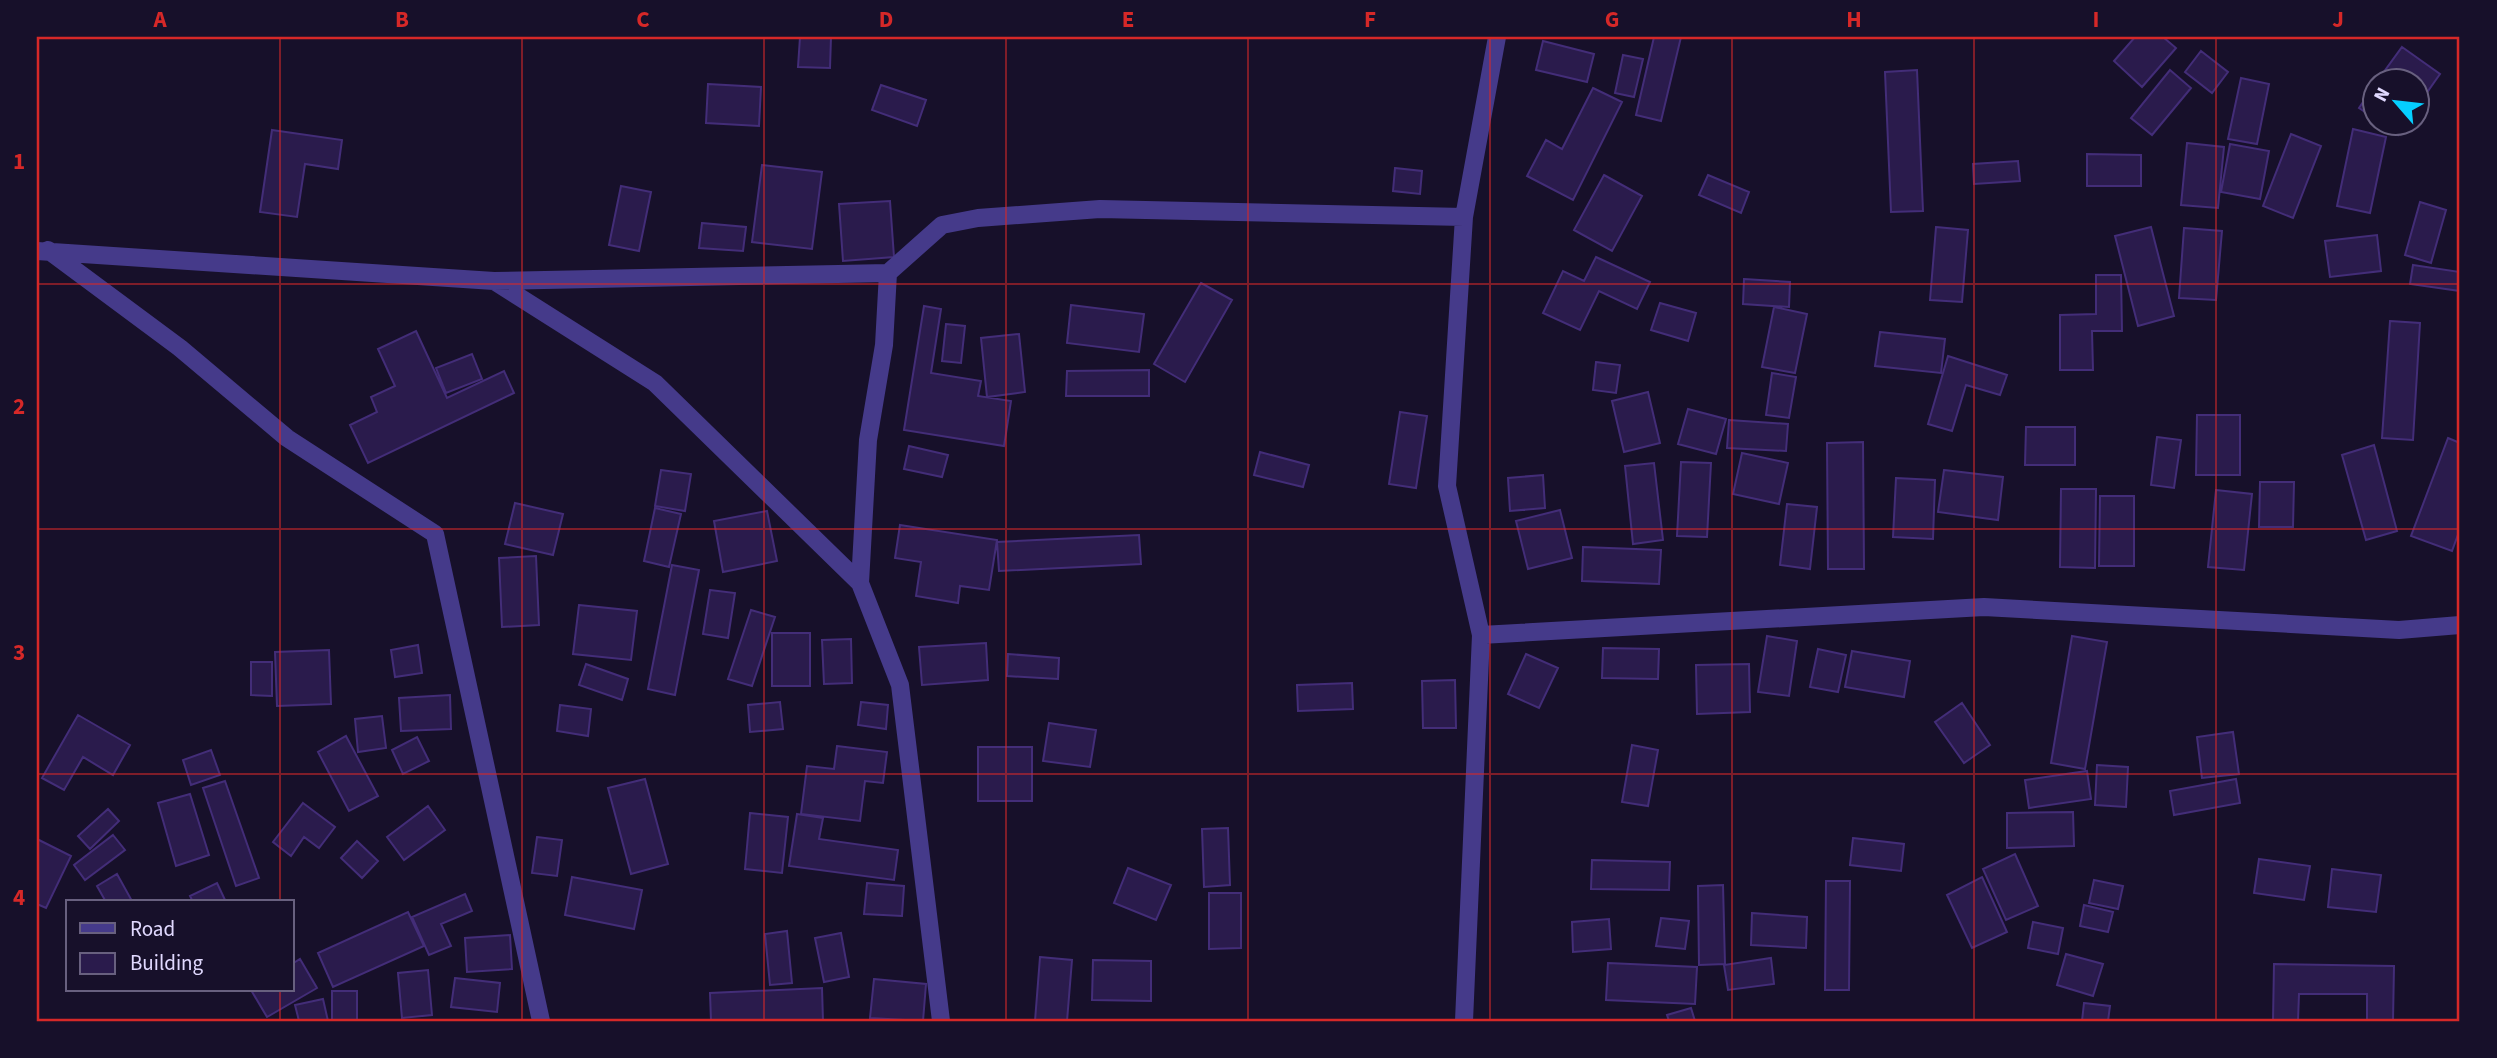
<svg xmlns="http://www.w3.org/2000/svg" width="2497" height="1058" font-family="'Source Sans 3',sans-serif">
	<rect width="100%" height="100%" fill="#17102a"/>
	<path fill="#2a1b4c" stroke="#432d78" stroke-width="2" d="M 800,37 L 831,37 L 830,68 L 798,67 Z
		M 1654,37 L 1681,37 L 1661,121 L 1636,115 Z
		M 2135,37 L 2163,37 L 2176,48 L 2142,87 L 2114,61 Z
		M 1543,41 L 1594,54 L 1587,82 L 1536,70 Z
		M 2402,47 L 2440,74 L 2416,108 L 2416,80 L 2378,80 Z
		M 2201,51 L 2228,72 L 2212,93 L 2185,72 Z
		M 1623,55 L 1643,59 L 1634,97 L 1615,93 Z
		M 1917,70 L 1923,211 L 1891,212 L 1885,72 Z
		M 2170,70 L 2191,88 L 2152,135 L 2131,118 Z
		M 2241,78 L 2269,84 L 2257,144 L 2228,139 Z
		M 708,84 L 761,87 L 759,126 L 706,123 Z
		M 881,85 L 926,100 L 917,126 L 872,110 Z
		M 2374,86 L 2374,118 L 2359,108 Z
		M 1593,88 L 1622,102 L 1573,200 L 1527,176 L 1546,140 L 1562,149 Z
		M 2381,122 L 2406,122 L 2398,135 Z
		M 2353,129 L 2386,137 L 2370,213 L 2337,206 Z
		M 272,130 L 342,140 L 338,169 L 305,164 L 297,217 L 260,212 Z
		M 2291,134 L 2321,146 L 2293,218 L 2263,206 Z
		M 2187,143 L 2224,147 L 2218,208 L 2181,205 Z
		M 2230,144 L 2269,151 L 2260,199 L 2221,192 Z
		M 2087,154 L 2141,155 L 2141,186 L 2087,186 Z
		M 2018,161 L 2020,181 L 1974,184 L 1973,164 Z
		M 762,165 L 822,172 L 812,249 L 752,242 Z
		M 1395,168 L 1422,171 L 1420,194 L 1393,191 Z
		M 1604,175 L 1642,196 L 1612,251 L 1574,230 Z
		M 1708,175 L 1749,192 L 1741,213 L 1699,195 Z
		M 621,186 L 651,192 L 639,251 L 609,245 Z
		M 890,201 L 894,257 L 843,261 L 839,204 Z
		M 2420,202 L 2446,210 L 2431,263 L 2405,255 Z
		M 702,223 L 746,227 L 743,251 L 699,248 Z
		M 1936,227 L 1968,230 L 1962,302 L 1930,300 Z
		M 2151,227 L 2174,316 L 2138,326 L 2115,236 Z
		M 2184,228 L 2222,231 L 2216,300 L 2179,298 Z
		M 2377,235 L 2381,271 L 2330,277 L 2325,241 Z
		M 1596,257 L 1650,282 L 1637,309 L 1599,291 L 1580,330 L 1543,313 L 1563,271 L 1584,281 Z
		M 2413,265 L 2460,272 L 2460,291 L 2410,284 Z
		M 2096,275 L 2121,275 L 2122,331 L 2092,331 L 2093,370 L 2060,370 L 2060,315 L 2096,314 Z
		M 1744,279 L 1790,282 L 1789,307 L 1743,304 Z
		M 1201,283 L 1232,300 L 1185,382 L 1154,364 Z
		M 1660,303 L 1696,313 L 1688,341 L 1651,330 Z
		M 1071,305 L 1144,314 L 1139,352 L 1067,343 Z
		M 924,306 L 941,309 L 931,373 L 981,381 L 978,396 L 1011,401 L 1004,446 L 904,430 Z
		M 1774,307 L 1807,314 L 1795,373 L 1762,367 Z
		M 2390,321 L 2420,323 L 2413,440 L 2382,438 Z
		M 946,324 L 965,326 L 961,363 L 942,361 Z
		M 416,331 L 447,398 L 504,371 L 514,393 L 368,463 L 350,425 L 377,412 L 371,397 L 395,386 L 378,349 Z
		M 1880,332 L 1945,339 L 1941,373 L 1875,366 Z
		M 1019,334 L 1025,392 L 987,397 L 981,338 Z
		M 472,354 L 482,379 L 446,393 L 436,368 Z
		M 1948,356 L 2007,375 L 2000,395 L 1966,385 L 1952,431 L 1928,424 Z
		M 1596,362 L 1620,365 L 1616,393 L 1593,390 Z
		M 1149,370 L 1149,396 L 1066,396 L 1067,371 Z
		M 1772,373 L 1796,377 L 1789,418 L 1766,415 Z
		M 1648,392 L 1660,443 L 1624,452 L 1612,401 Z
		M 1688,409 L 1726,419 L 1716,454 L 1678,444 Z
		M 1400,412 L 1427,416 L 1416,488 L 1389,484 Z
		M 2197,415 L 2240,415 L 2240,475 L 2196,475 Z
		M 1729,420 L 1788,424 L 1786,451 L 1727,448 Z
		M 2026,427 L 2075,427 L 2075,465 L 2025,465 Z
		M 2157,437 L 2181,440 L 2174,488 L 2151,485 Z
		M 2448,438 L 2460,443 L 2460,529 L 2452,551 L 2411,536 Z
		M 1863,442 L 1864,569 L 1828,569 L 1827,443 Z
		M 2374,445 L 2397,531 L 2366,540 L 2342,455 Z
		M 909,446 L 948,455 L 942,477 L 904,469 Z
		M 1260,452 L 1309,465 L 1303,487 L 1254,475 Z
		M 1742,453 L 1788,463 L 1779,504 L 1733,494 Z
		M 1681,462 L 1711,463 L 1707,537 L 1677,536 Z
		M 1654,463 L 1663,540 L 1633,544 L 1625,466 Z
		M 661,470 L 691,474 L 685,511 L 655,506 Z
		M 1944,470 L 2003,477 L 1998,520 L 1938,512 Z
		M 1543,475 L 1545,508 L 1510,511 L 1508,478 Z
		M 1896,478 L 1935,480 L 1933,539 L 1893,537 Z
		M 2260,482 L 2294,482 L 2293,527 L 2259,527 Z
		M 2061,489 L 2096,489 L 2095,568 L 2060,567 Z
		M 2216,490 L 2252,494 L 2244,570 L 2208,567 Z
		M 2100,496 L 2134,496 L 2134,566 L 2099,566 Z
		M 515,503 L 563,514 L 553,555 L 505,544 Z
		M 1787,504 L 1817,507 L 1810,569 L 1780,565 Z
		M 655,508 L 681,514 L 669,567 L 644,561 Z
		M 1560,510 L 1572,558 L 1528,569 L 1516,521 Z
		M 767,511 L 777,561 L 723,572 L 714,521 Z
		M 900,525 L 997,540 L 989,590 L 960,586 L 958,603 L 916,596 L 921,562 L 895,558 Z
		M 1139,535 L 1141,564 L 999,571 L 997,542 Z
		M 1583,547 L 1661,550 L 1659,584 L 1582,581 Z
		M 536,556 L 539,625 L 502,627 L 499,558 Z
		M 672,565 L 699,570 L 675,695 L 648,689 Z
		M 710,590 L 735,593 L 728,638 L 703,634 Z
		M 579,605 L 637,611 L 631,660 L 573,654 Z
		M 751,610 L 775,617 L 752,686 L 728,679 Z
		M 772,633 L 810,633 L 810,686 L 772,686 Z
		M 1767,636 L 1797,641 L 1789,696 L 1758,692 Z
		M 2072,636 L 2107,642 L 2085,769 L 2051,763 Z
		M 851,639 L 852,683 L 824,684 L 822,640 Z
		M 986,643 L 988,680 L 922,685 L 919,647 Z
		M 418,645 L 422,673 L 395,677 L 391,650 Z
		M 1603,648 L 1659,649 L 1658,679 L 1602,678 Z
		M 1818,649 L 1846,655 L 1838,692 L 1810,687 Z
		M 329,650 L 331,704 L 277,706 L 275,652 Z
		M 1852,651 L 1910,661 L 1904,697 L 1845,687 Z
		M 1008,654 L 1059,658 L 1058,679 L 1007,676 Z
		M 1526,654 L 1558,668 L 1539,708 L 1508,694 Z
		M 251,662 L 272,662 L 272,696 L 251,695 Z
		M 586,664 L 628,679 L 622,700 L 579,685 Z
		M 1749,664 L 1750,712 L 1697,714 L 1696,665 Z
		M 1455,680 L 1456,728 L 1423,728 L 1422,681 Z
		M 1352,683 L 1353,709 L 1298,711 L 1297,685 Z
		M 450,695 L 451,729 L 401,731 L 399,698 Z
		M 780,702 L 783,729 L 750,732 L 748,705 Z
		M 861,702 L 888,705 L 886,729 L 858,725 Z
		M 1962,703 L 1990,745 L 1964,763 L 1935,722 Z
		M 560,705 L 591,709 L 588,736 L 557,731 Z
		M 78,715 L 130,745 L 113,775 L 83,757 L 64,790 L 42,778 Z
		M 382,716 L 386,748 L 358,752 L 355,719 Z
		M 1049,723 L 1096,730 L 1090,767 L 1043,761 Z
		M 2233,732 L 2239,774 L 2202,778 L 2197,737 Z
		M 346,736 L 378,796 L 349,811 L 318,752 Z
		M 417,737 L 429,761 L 403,774 L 392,750 Z
		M 1632,745 L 1658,750 L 1648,806 L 1622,802 Z
		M 837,746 L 887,752 L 883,783 L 865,781 L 860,821 L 801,814 L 807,766 L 834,769 Z
		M 978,747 L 1032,747 L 1032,801 L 978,801 Z
		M 211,750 L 220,775 L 191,785 L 183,760 Z
		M 2097,765 L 2128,767 L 2126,807 L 2095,805 Z
		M 2087,771 L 2091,799 L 2029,808 L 2025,780 Z
		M 645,779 L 668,864 L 631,874 L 608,788 Z
		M 2236,779 L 2240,803 L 2174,815 L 2170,791 Z
		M 225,781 L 259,878 L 236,886 L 203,788 Z
		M 190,794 L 209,855 L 176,866 L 158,803 Z
		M 303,803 L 335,827 L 319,848 L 304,837 L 291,856 L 273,842 Z
		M 428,806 L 445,830 L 404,860 L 387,837 Z
		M 108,809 L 119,821 L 90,849 L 78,836 Z
		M 2073,812 L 2074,846 L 2007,848 L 2007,813 Z
		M 750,813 L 788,817 L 782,873 L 745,869 Z
		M 797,814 L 823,818 L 819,839 L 898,850 L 894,880 L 789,866 Z
		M 1228,828 L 1230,885 L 1204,887 L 1202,829 Z
		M 113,835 L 125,850 L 85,880 L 74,865 Z
		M 537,837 L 562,840 L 557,876 L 532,873 Z
		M 1853,838 L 1904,844 L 1901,871 L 1850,865 Z
		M 37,839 L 71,856 L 46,908 L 37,904 Z
		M 357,841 L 378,861 L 362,878 L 341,858 Z
		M 2015,854 L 2038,906 L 2006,920 L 1983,869 Z
		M 2259,859 L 2310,866 L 2304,900 L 2254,893 Z
		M 1592,860 L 1670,862 L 1669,890 L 1591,889 Z
		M 1128,868 L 1171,885 L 1156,920 L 1114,903 Z
		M 2332,869 L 2381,875 L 2376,912 L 2328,907 Z
		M 117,874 L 132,901 L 130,902 L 106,902 L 97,886 Z
		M 572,877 L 642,890 L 634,929 L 565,915 Z
		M 1982,877 L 2007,932 L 1972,948 L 1947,895 Z
		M 2094,880 L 2123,886 L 2118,909 L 2089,903 Z
		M 1826,881 L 1850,881 L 1849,990 L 1825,990 Z
		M 217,883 L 226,902 L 193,902 L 190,896 Z
		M 867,883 L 904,886 L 902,916 L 864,914 Z
		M 1723,885 L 1725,964 L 1699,965 L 1698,886 Z
		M 1209,893 L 1241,893 L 1241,948 L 1209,949 Z
		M 465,894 L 472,911 L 441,924 L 451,946 L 429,955 L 412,917 Z
		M 2084,905 L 2113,912 L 2108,932 L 2080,926 Z
		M 408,912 L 424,946 L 333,987 L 318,953 Z
		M 1752,913 L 1807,917 L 1806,948 L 1751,945 Z
		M 1661,918 L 1689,921 L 1685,949 L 1656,946 Z
		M 1609,919 L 1611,949 L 1573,952 L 1572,922 Z
		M 2033,922 L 2063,928 L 2058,954 L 2028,948 Z
		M 787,931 L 792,983 L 770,985 L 765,934 Z
		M 841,933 L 849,977 L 824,982 L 815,938 Z
		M 510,935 L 512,969 L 467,972 L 465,938 Z
		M 2066,954 L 2103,964 L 2093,996 L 2057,985 Z
		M 1040,957 L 1072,960 L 1067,1021 L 1035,1021 Z
		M 1771,958 L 1774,984 L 1728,990 L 1724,965 Z
		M 300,959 L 317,988 L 267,1017 L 251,990 L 292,990 L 292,964 Z
		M 1093,960 L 1151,961 L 1151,1001 L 1092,1000 Z
		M 1608,963 L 1697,967 L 1695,1004 L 1606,1000 Z
		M 2274,964 L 2394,966 L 2393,1021 L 2367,1021 L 2367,994 L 2299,994 L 2298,1021 L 2273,1021 Z
		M 428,970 L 432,1015 L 402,1018 L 398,973 Z
		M 455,978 L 500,983 L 497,1012 L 451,1007 Z
		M 874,979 L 926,984 L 923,1021 L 870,1018 Z
		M 822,988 L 823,1021 L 711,1021 L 710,993 Z
		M 332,991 L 357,991 L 357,1021 L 332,1021 Z
		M 323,999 L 328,1021 L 299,1021 L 295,1005 Z
		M 2084,1003 L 2110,1006 L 2108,1021 L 2082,1021 Z
		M 1691,1008 L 1695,1021 L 1669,1021 L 1667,1015 Z"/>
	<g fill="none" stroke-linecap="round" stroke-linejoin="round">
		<path stroke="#453a8a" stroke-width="18" d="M 48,250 L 180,348 L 287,438 L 435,534 L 541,1021
			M 37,251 L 494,281 L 888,273 L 942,225 L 978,218 L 1100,209 L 1464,217
			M 494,281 L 655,383 L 860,583 L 900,685 L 941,1021
			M 860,583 L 868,440 L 884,345 L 888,273
			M 1481,635 L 1984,607 L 2399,630 L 2460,625
			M 1464,1021 L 1481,635 L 1447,486 L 1464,217 L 1497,37"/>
	</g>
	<path fill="none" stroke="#d62828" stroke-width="2" stroke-opacity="0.55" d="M 280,37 L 280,902M 522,37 L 522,1021M 764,37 L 764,1021M 1006,37 L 1006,1021M 1248,37 L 1248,1021M 1490,37 L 1490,1021M 1732,37 L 1732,1021M 1974,37 L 1974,1021M 2216,37 L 2216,1021M 37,284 L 2460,284M 37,529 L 2460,529M 37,774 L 2460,774M 280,990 L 280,1021"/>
	<rect width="2497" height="1058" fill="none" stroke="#17102a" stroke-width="77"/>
	<rect x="66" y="900" width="228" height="91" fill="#17102a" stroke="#68607f" stroke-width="2"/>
	<rect x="80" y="923" width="35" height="10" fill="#453a8a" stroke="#68607f" stroke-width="2"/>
	<text x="130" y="936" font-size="21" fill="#e1d9ff">Road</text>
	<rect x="80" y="953" width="35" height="21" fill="#2a1b4c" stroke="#68607f" stroke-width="2"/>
	<text x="130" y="970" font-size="21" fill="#e1d9ff">Building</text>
	<g transform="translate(2396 102) rotate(298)"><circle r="33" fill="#17102a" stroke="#68607f" stroke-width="2"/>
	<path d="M0-5L12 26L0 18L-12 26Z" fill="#05cfff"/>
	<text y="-10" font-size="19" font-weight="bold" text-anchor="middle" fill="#e1d9ff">N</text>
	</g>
	<rect x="38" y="38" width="2420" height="982" fill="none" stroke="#d62828" stroke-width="2.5"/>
	<g font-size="23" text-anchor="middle" font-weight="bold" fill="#d62828">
		<text x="160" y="27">A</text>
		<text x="402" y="27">B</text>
		<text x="643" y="27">C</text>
		<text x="886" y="27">D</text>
		<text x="1128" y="27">E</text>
		<text x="1370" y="27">F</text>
		<text x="1612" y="27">G</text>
		<text x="1854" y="27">H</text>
		<text x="2096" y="27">I</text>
		<text x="2338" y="27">J</text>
		<text x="19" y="169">1</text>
		<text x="19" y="414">2</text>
		<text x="19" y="660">3</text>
		<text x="19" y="905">4</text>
	</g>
</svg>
